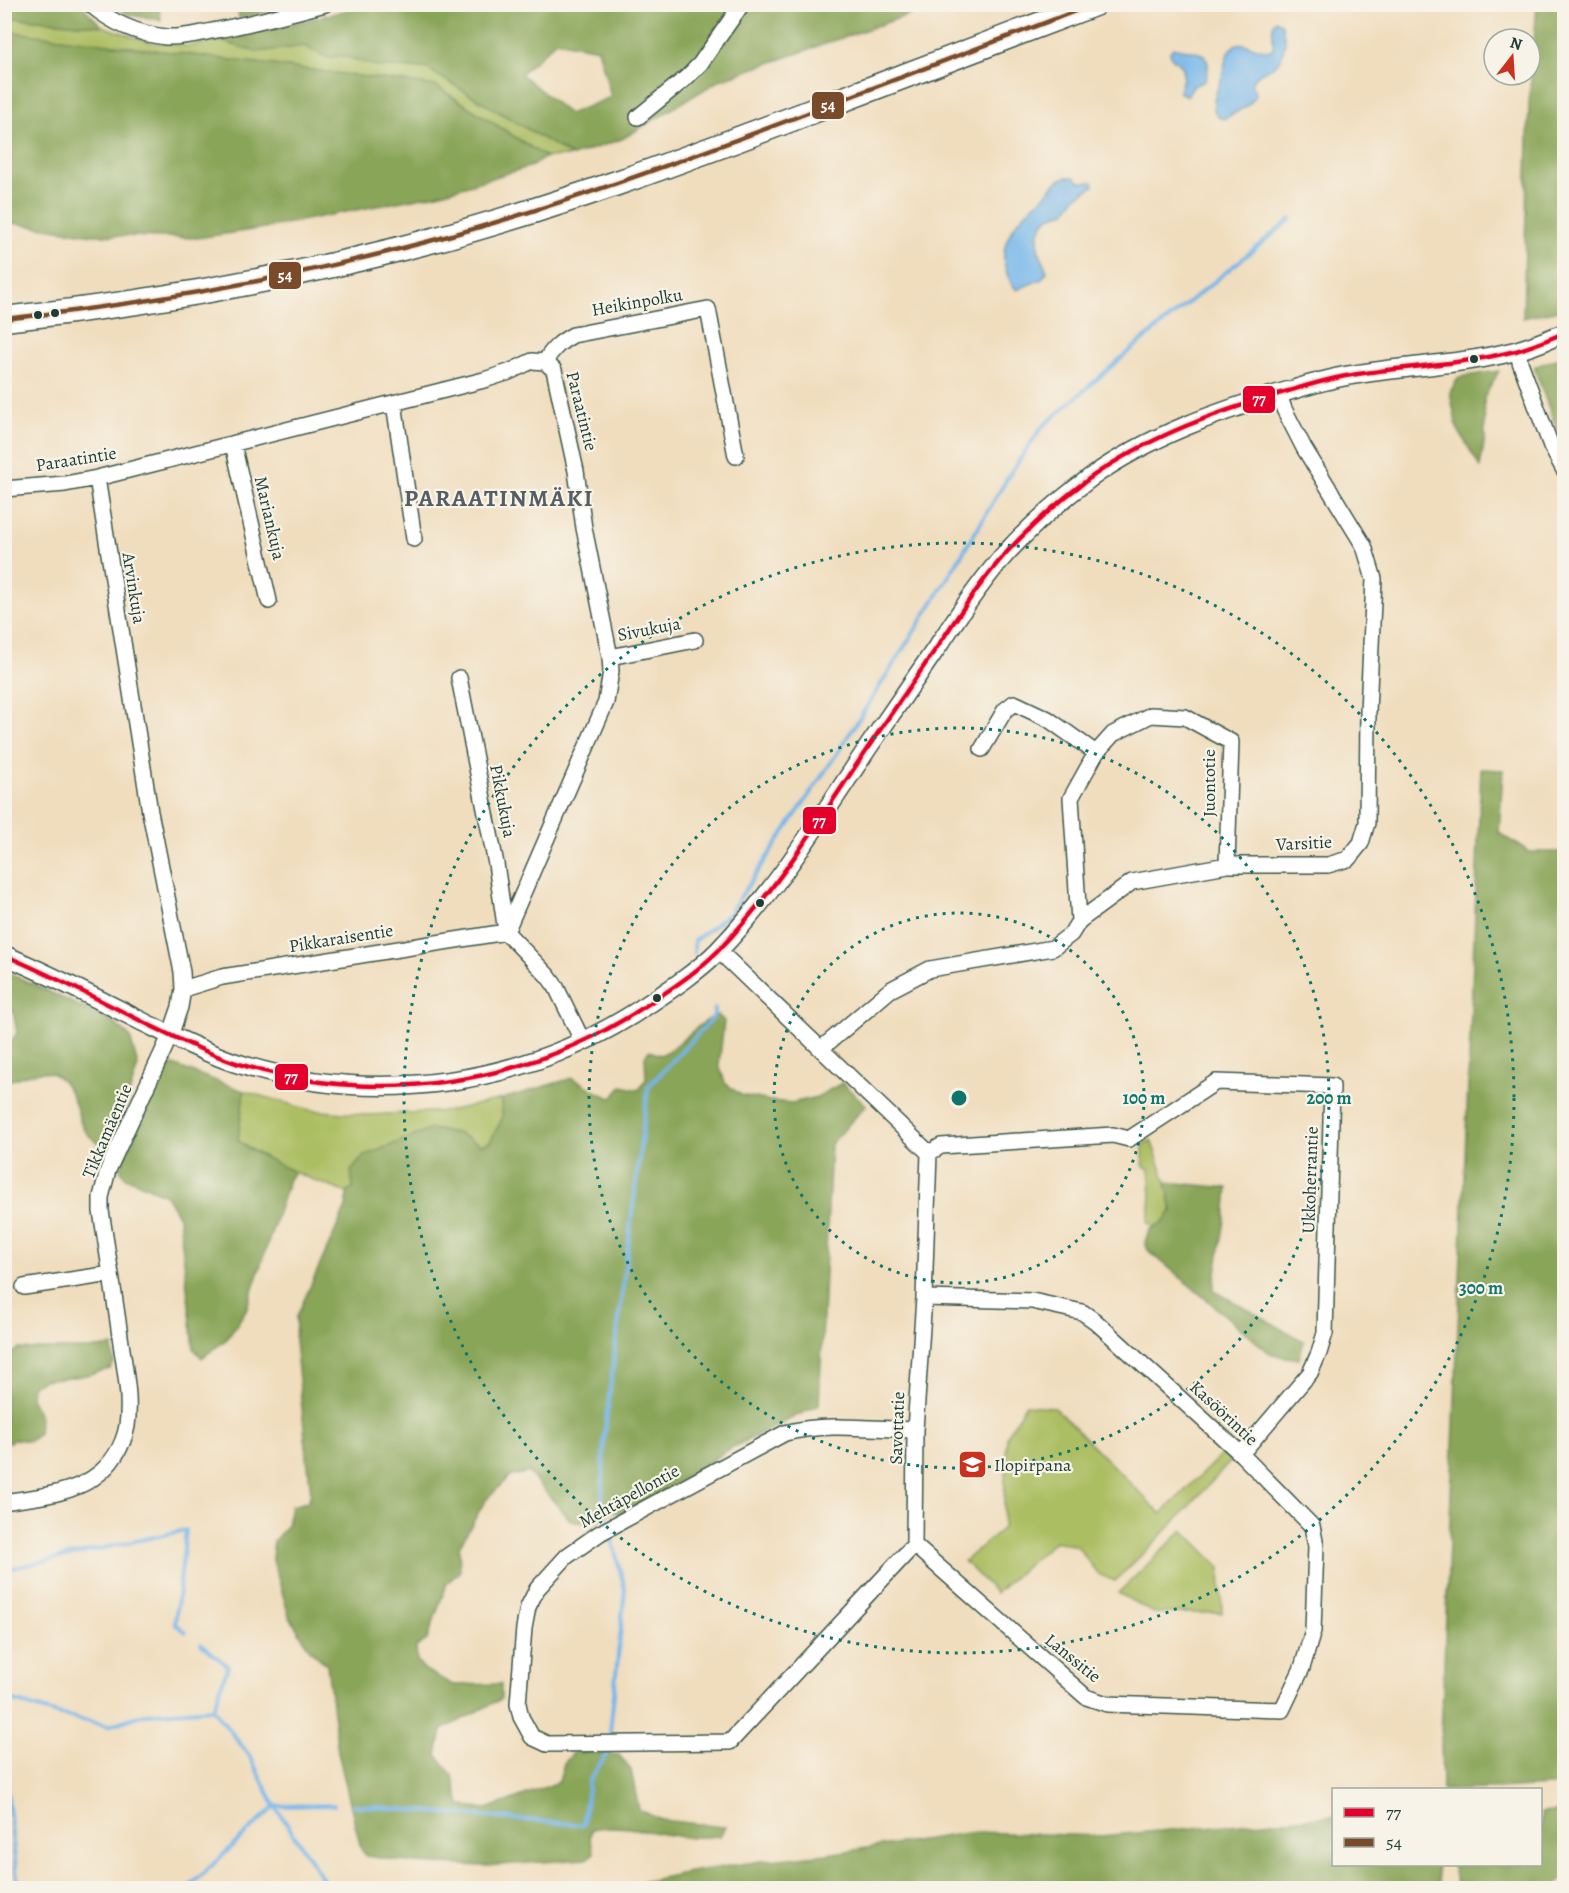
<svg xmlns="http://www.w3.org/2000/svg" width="1569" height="1893" font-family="Alegreya,serif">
	<rect width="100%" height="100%" fill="#f7f3e8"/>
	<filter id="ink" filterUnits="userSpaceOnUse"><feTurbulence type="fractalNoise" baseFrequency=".0167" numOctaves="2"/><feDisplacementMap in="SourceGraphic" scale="12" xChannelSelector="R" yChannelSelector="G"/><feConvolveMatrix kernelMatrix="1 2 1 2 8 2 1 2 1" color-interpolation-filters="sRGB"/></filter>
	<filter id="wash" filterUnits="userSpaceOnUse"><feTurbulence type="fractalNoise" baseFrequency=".008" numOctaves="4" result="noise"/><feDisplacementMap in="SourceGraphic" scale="24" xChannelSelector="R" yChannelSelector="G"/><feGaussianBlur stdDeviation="1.35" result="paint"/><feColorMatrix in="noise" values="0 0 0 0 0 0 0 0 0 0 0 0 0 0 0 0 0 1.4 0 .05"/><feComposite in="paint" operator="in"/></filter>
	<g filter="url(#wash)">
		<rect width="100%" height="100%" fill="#f0ddbd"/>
		<path fill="#acbe62" stroke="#667e4b" stroke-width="1.5" d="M 5,17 L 102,26 L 150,42 L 187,46 L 221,41 L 257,52 L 304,46 L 328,58 L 340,55 L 380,67 L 426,68 L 572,156 L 546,157 L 436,86 L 5,31 Z
			M 244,1091 L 310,1110 L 367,1115 L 448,1111 L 502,1099 L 502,1119 L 490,1142 L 481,1145 L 457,1133 L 353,1187 L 347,1193 C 310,1179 269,1164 238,1140 Z
			M 1151,1140 L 1166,1182 L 1172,1211 L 1162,1223 L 1155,1227 L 1148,1223 L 1151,1197 L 1149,1169 L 1143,1166 L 1143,1145 Z
			M 1025,1405 L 1054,1407 L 1161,1514 L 1223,1453 L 1231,1461 L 1165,1532 L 1115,1581 L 1098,1574 L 1077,1546 L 1055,1541 L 996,1593 L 964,1561 L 1003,1528 L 1007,1436 Z
			M 1183,1530 L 1220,1567 L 1222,1613 L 1154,1613 L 1118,1593 Z"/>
		<path fill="#89a558" stroke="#547146" stroke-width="1.5" fill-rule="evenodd" d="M 237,4 L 297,5 L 239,18 Z
			M 372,4 L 937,5 L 720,80 L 622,139 L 572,156 L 426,68 L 380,67 L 340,55 L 328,58 L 304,46 L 257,52 L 221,41 ZM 556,41 L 598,49 L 611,97 L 569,114 L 521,74 Z
			M 4,5 L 81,5 L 102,26 L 5,17 Z
			M 114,5 L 158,5 L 161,20 L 130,15 Z
			M 1537,5 L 1564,5 L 1564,309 L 1523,318 L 1529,104 Z
			M 5,31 L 436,86 L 546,157 L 532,166 L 438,194 L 259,229 L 197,238 L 93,235 L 5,222 Z
			M 1564,356 L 1564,439 L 1556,428 L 1534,367 Z
			M 1499,371 L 1484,398 L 1485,438 L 1480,467 L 1457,428 L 1450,392 L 1459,377 Z
			M 1481,769 L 1503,770 L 1499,833 L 1530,852 L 1564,852 L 1564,1785 L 1498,1789 L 1442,1790 L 1441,1737 Z
			M 5,971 L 113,1022 L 130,1037 L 138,1066 L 125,1107 L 103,1146 C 98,1142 89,1137 85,1131 C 80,1124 78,1112 75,1104 C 59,1061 41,1070 5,1082 L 5,1050 L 17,1033 L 13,1010 L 5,1008 Z
			M 718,1015 L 724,1021 L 719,1065 L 725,1083 L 741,1095 L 770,1101 L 792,1103 L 817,1097 L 842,1083 L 866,1105 L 831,1144 L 819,1405 L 731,1448 L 653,1498 L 622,1514 L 613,1511 L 591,1524 L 571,1521 L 528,1472 L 509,1477 L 485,1501 L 459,1547 L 460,1572 L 447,1583 L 427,1640 L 416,1647 L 417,1661 L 425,1670 L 453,1685 L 501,1684 L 501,1699 L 442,1730 L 437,1755 L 453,1776 L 460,1805 L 487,1809 L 559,1782 L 564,1763 L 574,1752 L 619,1755 L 631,1770 L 639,1810 L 662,1820 L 725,1827 L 720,1836 C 709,1837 697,1838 686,1837 C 654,1835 625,1822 592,1829 L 590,1837 L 594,1853 L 586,1859 L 485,1866 L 414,1863 L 366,1856 L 361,1849 L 338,1752 L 327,1665 L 311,1651 L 289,1616 L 272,1557 L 274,1541 L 287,1525 L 291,1506 L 307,1502 L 311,1494 L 295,1342 L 296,1318 L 346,1207 L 347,1193 L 353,1187 L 351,1171 L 364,1156 L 431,1129 L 457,1133 L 481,1145 L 490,1142 L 502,1119 L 502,1099 L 572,1078 C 587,1084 596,1094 612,1098 L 622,1086 L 639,1090 L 646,1079 L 645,1056 L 649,1051 L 661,1055 C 683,1044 696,1023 718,1015 Z
			M 173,1065 L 244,1091 L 238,1140 L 249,1149 L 294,1172 L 289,1179 L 246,1310 L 228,1338 L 202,1358 L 194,1349 L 179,1217 L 166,1195 L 125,1177 L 120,1169 L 166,1066 Z
			M 1166,1182 L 1228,1188 L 1225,1220 L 1213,1290 L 1304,1341 L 1299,1359 L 1272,1355 L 1148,1250 L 1145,1242 L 1149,1230 L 1162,1223 L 1172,1211 Z
			M 112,1346 L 114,1362 L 110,1369 L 82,1376 L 43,1380 L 32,1386 L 31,1397 L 40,1418 L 38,1434 L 30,1441 L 14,1439 L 5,1445 L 5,1359 L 18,1349 L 89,1349 Z
			M 1564,1811 L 1564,1878 L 1553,1888 L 1458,1888 L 1452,1865 L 1540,1864 L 1541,1813 Z
			M 1333,1816 L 1334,1864 L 1436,1865 L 1440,1888 L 612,1888 L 690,1872 L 761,1861 L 827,1854 L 975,1832 L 1101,1836 Z"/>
		<path fill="#75b6ea" stroke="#4a7a8f" stroke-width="1.5" d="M 1276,20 L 1282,24 C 1282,31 1285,36 1285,42 C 1285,44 1283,50 1283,52 C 1276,75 1259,66 1251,84 L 1256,93 C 1253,107 1236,111 1224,119 L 1218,117 C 1208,106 1218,89 1222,77 C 1225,67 1225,50 1237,44 C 1244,40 1260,53 1272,50 C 1277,40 1268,29 1276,20 Z
			M 1173,48 C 1179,48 1182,49 1188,50 C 1208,53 1212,61 1205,81 L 1193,86 L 1187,96 L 1179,92 L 1183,78 L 1183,67 L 1172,58 L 1170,52 Z
			M 1067,177 L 1074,177 L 1080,182 L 1093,182 L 1094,186 L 1076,197 L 1065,212 L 1049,217 L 1043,223 L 1038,235 L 1038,248 L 1047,272 L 1042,279 L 1017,290 C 1011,285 1008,278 1006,270 C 996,240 1022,214 1043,197 C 1052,189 1055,179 1067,177 Z"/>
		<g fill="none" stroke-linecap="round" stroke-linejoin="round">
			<path stroke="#75b6ea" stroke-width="4" d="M 694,953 L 694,941 L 729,914 L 838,752 L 943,586 L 1010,474 L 1041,428 L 1127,353 L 1291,219
				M 606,1516 L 602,1501 L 604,1438 L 648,1087 L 713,1018 L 715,1009
				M 4,1570 L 186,1530 L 175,1624 L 186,1632
				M 201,1644 L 228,1666 L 213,1709 L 249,1755 L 275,1806 L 326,1884 L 322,1888
				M 4,1698 L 58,1714 L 108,1726 L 145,1714 L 213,1709
				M 610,1732 L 625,1589 L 611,1536
				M 4,1762 L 18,1888
				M 353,1805 L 583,1825 L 589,1781 L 608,1752
				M 188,1888 L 275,1806 L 334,1805"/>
		</g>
	</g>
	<g filter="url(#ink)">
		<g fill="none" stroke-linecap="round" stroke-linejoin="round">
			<defs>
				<path id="minor" d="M 90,4 C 112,23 138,34 166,37 C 182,38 197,34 212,31 C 250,24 288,14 325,4
					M 638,117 L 687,77 L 700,64 L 742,4
					M 1518,350 L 1520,362 L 1551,446 L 1564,470
					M 545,362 C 552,349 560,342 573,335 L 708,309 L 736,456
					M 394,403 L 414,539
					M 233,444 L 269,601
					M 4,489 L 65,484 L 97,478 L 484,380 L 509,372 L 532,361 L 545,362 L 554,370 L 576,471 L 584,528 L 610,657 L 611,671 L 606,702 L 506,932
					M 610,657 L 695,640
					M 459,678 L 496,864 L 506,932
					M 982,749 L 1005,710 L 1014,703 L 1048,719 L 1096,753
					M 1079,921 L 1071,798 L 1096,753 L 1113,734 L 1151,715 L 1185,717 L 1231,742 L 1227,865
					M 506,932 L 548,976 L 556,987 L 583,1042
					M 718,950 L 929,1153 L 924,1298 L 915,1430 L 914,1545 L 730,1742 L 547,1744 L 532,1737 L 521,1717 L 518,1704 L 524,1628 L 528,1607 L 537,1589 L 567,1556 L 600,1533 L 785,1433 C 826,1422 873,1429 915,1430
					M 183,989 L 222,977 L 506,932
					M 822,1048 L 890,990 L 930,969 L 1053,948 L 1071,934 L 1079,921 L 1132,882 L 1227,865 L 1328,865 L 1348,859 L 1361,843 L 1367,823 L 1368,712 L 1374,579 L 1364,546 L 1304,448 L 1284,409 L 1279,394
					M 929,1153 L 941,1146 L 1113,1135 L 1129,1139 L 1216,1082 L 1332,1086 L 1325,1333 L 1319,1353 L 1310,1373 L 1241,1454
					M 24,1287 L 111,1274
					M 4,1502 C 33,1497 68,1495 93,1478 C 111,1466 123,1447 127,1426 C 131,1398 125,1371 121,1343 C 115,1299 108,1255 101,1211 L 101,1197 L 108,1170 L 170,1036 L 180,1007 L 183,989 L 182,972 L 150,812 L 97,478
					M 914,1545 L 1086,1697 L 1107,1704 L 1282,1710 L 1302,1668 L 1313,1631 L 1316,1546 L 1312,1526 L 1241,1454 L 1095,1321 L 1082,1312 L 1032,1301 L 924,1298"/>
				<path id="tertiary" d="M 4,955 C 51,975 96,998 141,1021 C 172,1036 203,1052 236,1063 C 376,1108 528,1086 650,1003 C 674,987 698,971 718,951 C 777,890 822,816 869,746 C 894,710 919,673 944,637 C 963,608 983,579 1006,553 C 1031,526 1060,500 1090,478 C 1149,436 1219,411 1288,391 C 1309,385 1331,378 1352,375 C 1405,366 1459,365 1511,352 C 1529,348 1547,340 1564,333"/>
				<path id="trunk" d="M 4,319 C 147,304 288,279 426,242 C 555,208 681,161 805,114 C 901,77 997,41 1094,4"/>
			</defs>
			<use href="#minor" stroke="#3e5549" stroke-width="18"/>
			<use href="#tertiary" stroke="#3e5549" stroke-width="21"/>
			<use href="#trunk" stroke="#3e5549" stroke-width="27"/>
			<use href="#minor" stroke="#fff" stroke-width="15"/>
			<use href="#tertiary" stroke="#fff" stroke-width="18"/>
			<use href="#trunk" stroke="#fff" stroke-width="24"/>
			<defs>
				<path id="bus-1" d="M 4,955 C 51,975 96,998 141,1021 C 172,1036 203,1052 236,1063 C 376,1108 528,1086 650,1003 C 674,987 698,971 718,951 C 777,890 822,816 869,746 C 894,710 919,673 944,637 C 963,608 983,579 1006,553 C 1031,526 1060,500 1090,478 C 1149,436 1219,411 1288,391 C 1309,385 1331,378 1352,375 C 1405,366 1459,365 1511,352 C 1529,348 1547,340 1564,333"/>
				<path id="bus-2" d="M 4,319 C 147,304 288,279 426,242 C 555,208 681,161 805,114 C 901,77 997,41 1094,4"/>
			</defs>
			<use href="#bus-1" stroke="#f7f3e8" stroke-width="9"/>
			<use href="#bus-2" stroke="#f7f3e8" stroke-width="9"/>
			<use href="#bus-1" stroke="#e4002b" stroke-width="4.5"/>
			<use href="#bus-2" stroke="#7a4b2a" stroke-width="4.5"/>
		</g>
	</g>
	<g fill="none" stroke="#0f766e" stroke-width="3" stroke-dasharray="3 6">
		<circle cx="959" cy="1098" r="185"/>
		<circle cx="959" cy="1098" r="370"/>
		<circle cx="959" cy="1098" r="555"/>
	</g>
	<defs>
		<symbol id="school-square" viewBox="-11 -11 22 22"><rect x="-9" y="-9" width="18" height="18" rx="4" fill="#c8321e" stroke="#f7f3e8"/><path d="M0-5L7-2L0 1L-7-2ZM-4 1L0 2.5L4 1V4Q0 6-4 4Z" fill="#fff"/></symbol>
	</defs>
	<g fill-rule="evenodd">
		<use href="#school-square" x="956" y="1448" width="33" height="33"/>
	</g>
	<g fill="#1f3d34" stroke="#f7f3e8" stroke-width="2">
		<circle cx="55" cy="313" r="5"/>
		<circle cx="38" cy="315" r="5"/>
		<circle cx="1474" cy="359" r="5"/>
		<circle cx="760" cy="903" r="5"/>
		<circle cx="657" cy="998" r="5"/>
	</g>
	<g text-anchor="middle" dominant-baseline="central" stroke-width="4.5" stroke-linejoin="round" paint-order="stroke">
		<g font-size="18" fill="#1f3d34" stroke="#f7f3e8">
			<text transform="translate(637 302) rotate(-10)">Heikinpolku</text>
			<text transform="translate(582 411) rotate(76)">Paraatintie</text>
			<text transform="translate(76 459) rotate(-9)">Paraatintie</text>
			<text transform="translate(270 518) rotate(77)">Mariankuja</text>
			<text transform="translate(134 588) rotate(81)">Arvinkuja</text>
			<text transform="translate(649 629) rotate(-11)">Sivukuja</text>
			<text transform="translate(1209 783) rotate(-90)">Juontotie</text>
			<text transform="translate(503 801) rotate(79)">Pikkukuja</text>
			<text transform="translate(1304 843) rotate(-3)">Varsitie</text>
			<text transform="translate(341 938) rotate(-9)">Pikkaraisentie</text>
			<text transform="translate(107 1131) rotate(-67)">Tikkamäentie</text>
			<text transform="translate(1310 1180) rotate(-88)">Ukkoherrantie</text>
			<text transform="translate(1224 1413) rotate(43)">Kasöörintie</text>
			<text transform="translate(897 1428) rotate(-88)">Savottatie</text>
			<text transform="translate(629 1496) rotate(-29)">Mehtäpellontie</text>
			<text transform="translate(1073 1658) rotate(39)">Lanssitie</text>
		</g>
		<g font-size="18" fill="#1f3d34" stroke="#f7f3e8" text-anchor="start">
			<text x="994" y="1465">Ilopirpana</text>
		</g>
		<g font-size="24" font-weight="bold" letter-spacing="1.5" fill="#565e65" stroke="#f7f3e8">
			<text x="499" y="498">PARAATINMÄKI</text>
		</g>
	</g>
	<circle cx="959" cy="1098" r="9" fill="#0f766e" stroke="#f7f3e8" stroke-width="3"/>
	<g font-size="18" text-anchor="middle" font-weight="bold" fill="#0f766e" stroke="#f7f3e8" stroke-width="4.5" stroke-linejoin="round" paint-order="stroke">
		<text x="1144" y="1104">100 m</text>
		<text x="1329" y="1104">200 m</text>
		<text x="1481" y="1294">300 m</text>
	</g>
	<g stroke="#f7f3e8" stroke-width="2">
		<rect x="811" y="91" width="34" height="29" rx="6" fill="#7a4b2a"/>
		<rect x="268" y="261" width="34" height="29" rx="6" fill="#7a4b2a"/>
		<rect x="1242" y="385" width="34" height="29" rx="6" fill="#e4002b"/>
		<rect x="802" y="806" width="35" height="29" rx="6" fill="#e4002b"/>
		<rect x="274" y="1063" width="35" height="28" rx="6" fill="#e4002b"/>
	</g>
	<g font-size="16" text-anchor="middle" font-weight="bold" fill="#fff">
		<text x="828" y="111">54</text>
		<text x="285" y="281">54</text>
		<text x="1259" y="405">77</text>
		<text x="819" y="827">77</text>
		<text x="291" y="1083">77</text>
	</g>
	<rect width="1569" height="1893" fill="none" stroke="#f7f3e8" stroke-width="24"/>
	<rect x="1332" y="1788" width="210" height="78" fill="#f7f3e8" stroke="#a1aaa0" stroke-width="1.5"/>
	<rect x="1344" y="1808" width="30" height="9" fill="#e4002b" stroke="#a1aaa0" stroke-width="1.5"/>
	<text x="1386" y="1818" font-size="18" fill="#1f3d34">77</text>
	<rect x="1344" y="1838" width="30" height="9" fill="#7a4b2a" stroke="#a1aaa0" stroke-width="1.5"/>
	<text x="1386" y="1848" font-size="18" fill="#1f3d34">54</text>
	<g transform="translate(1512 57) rotate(17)"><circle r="28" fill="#f7f3e8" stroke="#a1aaa0" stroke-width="1.5"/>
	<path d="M0-4.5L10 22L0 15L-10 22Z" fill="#c8321e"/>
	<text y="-9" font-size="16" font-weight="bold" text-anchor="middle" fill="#1f3d34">N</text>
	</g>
</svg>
